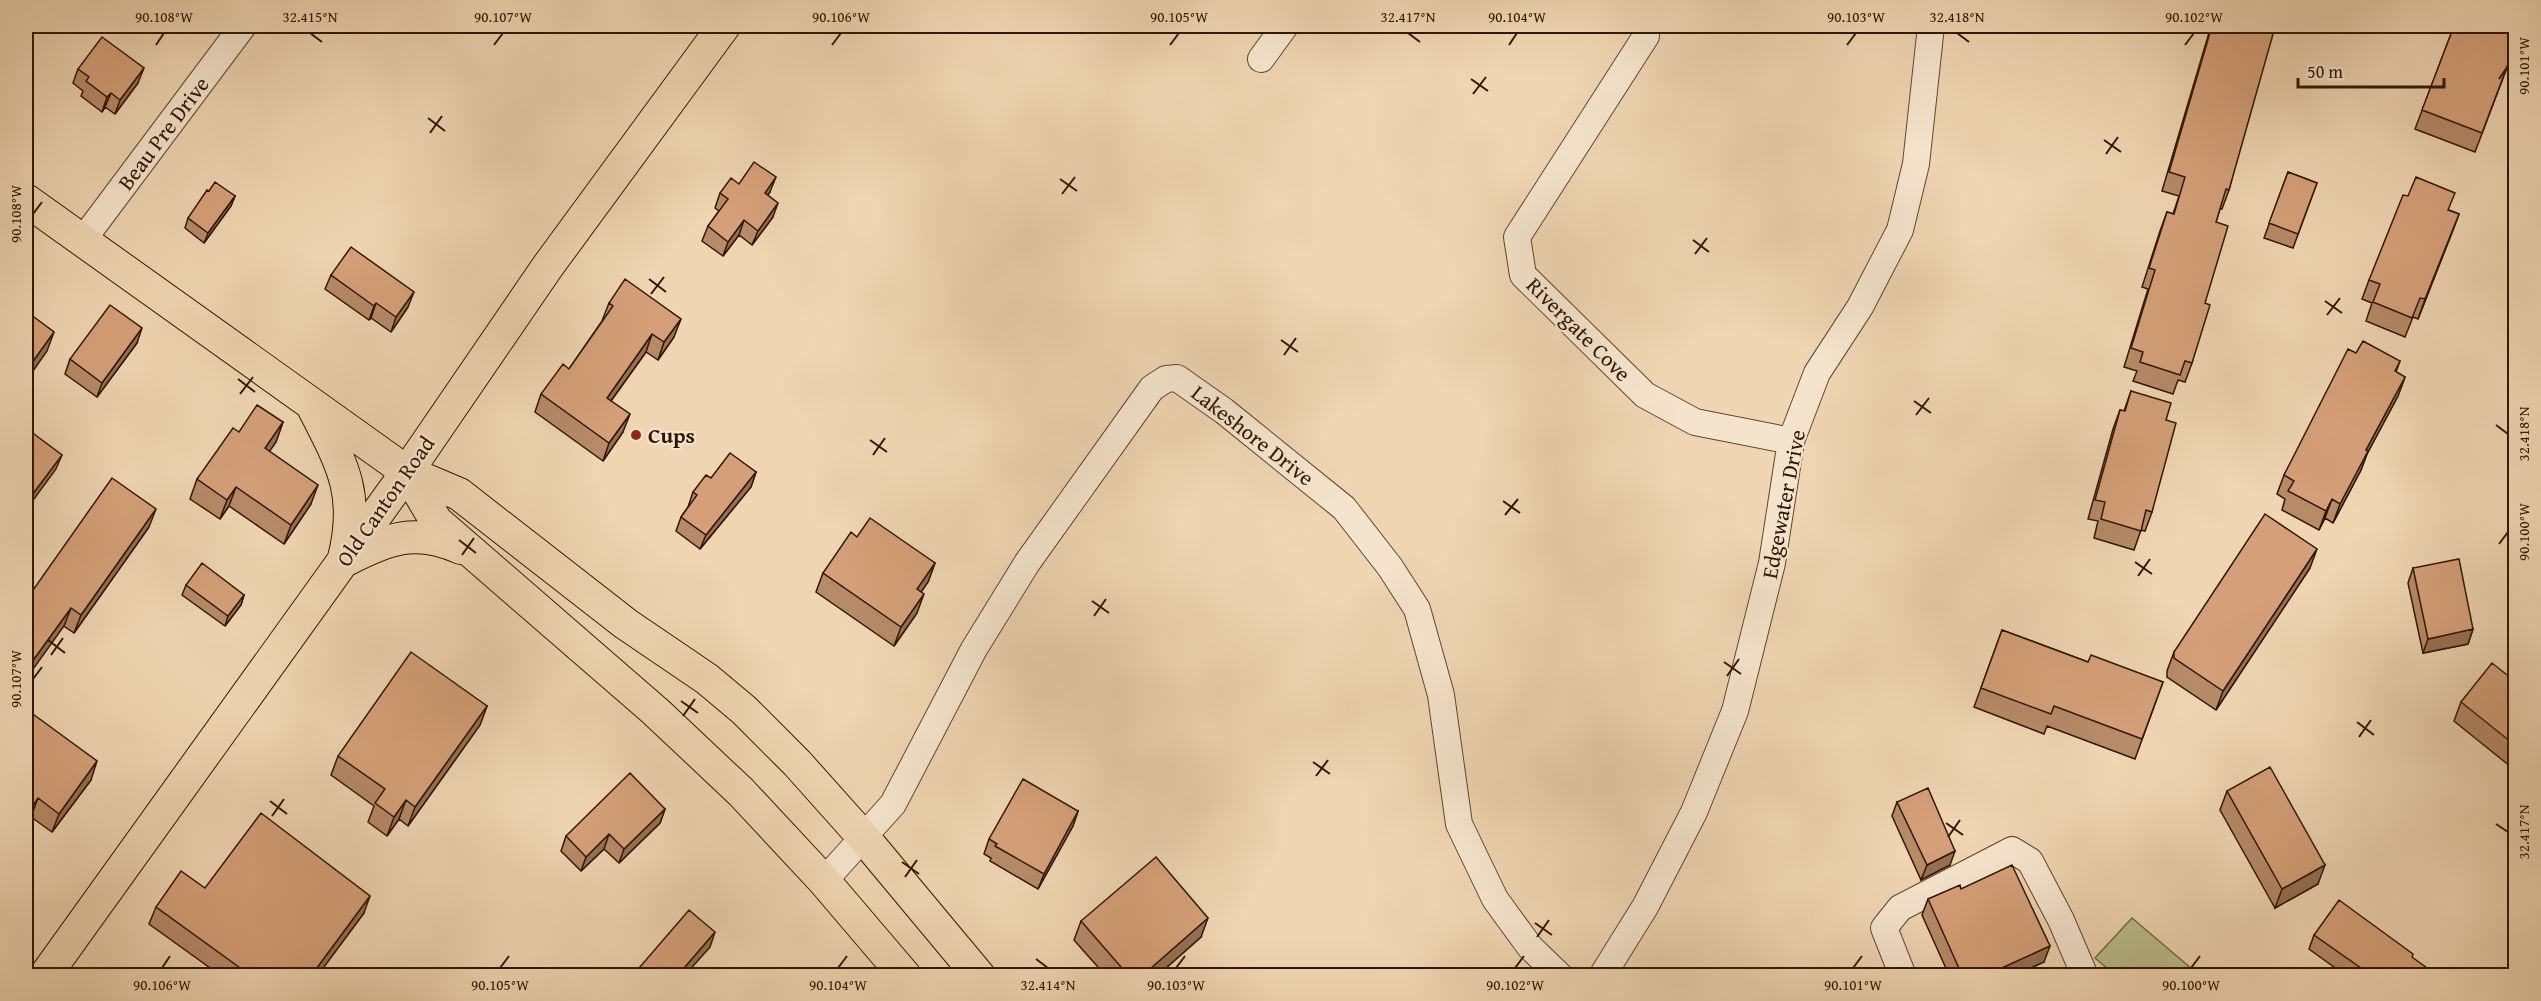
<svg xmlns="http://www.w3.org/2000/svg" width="2541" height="1001" viewBox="0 0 2541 1001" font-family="'Gentium Book Plus',serif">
	<rect width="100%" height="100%" fill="#efd5b2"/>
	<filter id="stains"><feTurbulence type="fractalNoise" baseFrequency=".00333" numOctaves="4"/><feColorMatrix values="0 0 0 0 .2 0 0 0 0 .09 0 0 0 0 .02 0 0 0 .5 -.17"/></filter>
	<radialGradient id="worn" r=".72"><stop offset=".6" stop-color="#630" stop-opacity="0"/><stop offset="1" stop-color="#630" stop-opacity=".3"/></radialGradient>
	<!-- green -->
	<path fill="#babd8b" stroke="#766a47" stroke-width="1.5" d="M2132,918L2199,975H2115L2095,958Z"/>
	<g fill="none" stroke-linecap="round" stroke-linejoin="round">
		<defs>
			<path id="minor" d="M1646,36L1517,237L1523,275L1645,395L1695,422L1791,441
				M1261,59L1285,26
				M82,241L243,26
				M824,881L893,804L974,649L1027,563L1152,388L1166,379L1177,378L1224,411L1344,508L1390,567L1417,609L1441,695L1459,824L1495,899L1530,947L1560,976
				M1602,976L1645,907L1694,812L1735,711L1772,563L1791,441L1817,373L1860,307L1900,230L1916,164L1931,26
				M1903,976L1884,928L1900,908L2012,850L2030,861L2061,920L2085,976"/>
			<path id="major" d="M26,200L407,472L459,494L626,624L707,679L744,710L797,763L864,838L979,976
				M314,409C342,464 360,494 344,558
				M407,472L436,521L655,711L741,792L824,881L905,976
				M346,560C389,538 415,528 461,548
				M45,976L407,472L548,266L724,26"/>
		</defs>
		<!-- minor casing -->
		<use href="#minor" stroke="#60462f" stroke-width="28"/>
		<!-- major casing -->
		<use href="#major" stroke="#311603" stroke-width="34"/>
		<!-- minor -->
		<use href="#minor" stroke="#f5e4cd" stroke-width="26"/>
		<!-- major -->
		<use href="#major" stroke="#efd5b2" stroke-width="32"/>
	</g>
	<!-- wall -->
	<path fill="#b78a68" stroke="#311603" stroke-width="1.5" d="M2211,26H2269L2229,190L2222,209H2220L2216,222L2205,303L2192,363L2185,382L2178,380L2173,394L2133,381L2137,371L2124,367L2148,289L2142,287L2160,231L2167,212L2173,214L2179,196L2162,191Z
		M2454,26L2516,44L2475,152L2415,129Z
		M78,69L138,83L115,114L105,107L102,112L81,96L83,91L73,83Z
		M2288,172L2317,183L2293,248L2264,238Z
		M739,184L770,192L768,195L773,217L752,245L739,235L723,256L702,241L708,226L719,211L715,208L720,193Z
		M235,196L231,206L204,243L185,228L188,218Z
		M2449,210L2459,214L2418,319L2413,317L2405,337L2366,321L2372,303L2362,299L2369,280Z
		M331,275L408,307L391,332L371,318L369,320L325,289Z
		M609,303L674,337L658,360L646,352L611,401L623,432L603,461L535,412L541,394L569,369L602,321Z
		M137,343L97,397L65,374L70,359Z
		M2356,353L2400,361L2396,372L2405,377L2398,396L2367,454L2361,470L2333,523L2325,518L2319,530L2282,510L2285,499L2277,494L2284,475Z
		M2131,391L2166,420L2152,512L2145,531L2141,530L2134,550L2094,538L2098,521L2088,519L2113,429L2120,410L2124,411Z
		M283,422L276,442L269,451L311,504L284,544L229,506L220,519L190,499L197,479L239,432Z
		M756,472L751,487L700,549L676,531L681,517L688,507L693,492L711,478Z
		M149,527L74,633L26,600Z
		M857,537L935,563L928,582L921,592L917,613L894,646L816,592L823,573Z
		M2310,568L2216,710L2167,677V671L2174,652Z
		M2413,568L2473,629L2468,644L2423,653L2408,583Z
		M186,585L244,595L241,605L225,626L182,595Z
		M2002,630L2088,662L2163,682L2135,759L2047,726L2044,734L1974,707Z
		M2516,682V771L2454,721L2461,702Z
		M487,706L480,725L408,826L399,819L387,836L368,822L374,806L331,775L338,756Z
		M26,709L91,780L52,832L31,817L26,825Z
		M2227,791L2318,884L2275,908L2220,810Z
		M1897,802L1950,865L1921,880L1892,816Z
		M665,809L660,823L619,863L604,849L581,871L561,851L566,836Z
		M1078,811L1073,826L1038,889L990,861L991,858L984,854L989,839Z
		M205,888L364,913L320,972L325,975H220L149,924L156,907Z
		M1961,889L2044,962L2015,975H1949L1922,915L1928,899Z
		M1081,921L1201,937L1158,975H1105L1074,940Z
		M2314,935L2431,971L2430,975H2345L2309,949Z"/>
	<!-- shaded-wall -->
	<path fill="#957055" stroke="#311603" stroke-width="1.5" d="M144,68L138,83L115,114L120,100Z
		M111,93L105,107L102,112L107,97Z
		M776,177L770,192L759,207L765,193Z
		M235,196L231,206L204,243L208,233Z
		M778,203L773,217L752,245L758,231Z
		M2459,214L2452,233L2418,319L2425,299Z
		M744,220L739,235L723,256L728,242Z
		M414,292L408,307L391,332L396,317Z
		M376,303L371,318L369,320L374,306Z
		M681,319L674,337L658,360L664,342Z
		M142,328L137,343L97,397L102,383Z
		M54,332L47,351L26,381V371Z
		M652,334L646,352L600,416L607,398Z
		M2405,377L2398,396L2367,454L2361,470L2333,523L2340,504L2366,450Z
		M630,414L623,432L603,461L609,443Z
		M283,422L276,442L258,468L265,448Z
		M62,455L56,469L26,510V503Z
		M756,472L751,487L700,549L706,535Z
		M318,485L311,504L284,544L291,525Z
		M236,487L229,506L220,519L227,500Z
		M2332,499L2325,518L2319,530L2326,511Z
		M156,509L149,527L74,633L81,615Z
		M2317,549L2310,568L2216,710L2223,691Z
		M935,563L928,582L910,608L917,589Z
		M924,594L917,613L894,646L901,627Z
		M244,595L241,605L225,626L228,616Z
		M71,608L64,626L26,679V670Z
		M2473,629L2468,644L2423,653L2428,639Z
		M487,706L480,725L408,826L415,807Z
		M97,761L91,780L52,832L59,814Z
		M38,798L31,817L26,825V816Z
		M406,800L399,819L387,836L394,817Z
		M665,809L660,823L619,863L624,849Z
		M1078,811L1073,826L1038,889L1044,874Z
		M609,834L604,849L581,871L586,857Z
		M1955,851L1950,865L1921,880L1927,865Z
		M2325,865L2318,884L2275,908L2282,889Z
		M370,896L364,913L318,975L316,969Z
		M1208,918L1201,937L1158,975H1143Z
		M715,932L710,947L685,975H678Z
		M2050,946L2044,962L2015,975H1995L1997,970Z"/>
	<!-- building -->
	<path fill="#d5a079" stroke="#311603" stroke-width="1.5" d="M2212,26H2269L2275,27L2229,190L2226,189L2216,222L2228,226L2205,303L2210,305L2192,363L2185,361L2180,375L2140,362L2143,352L2131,348L2155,270L2149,268L2167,212L2174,214L2185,177L2169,172Z
		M2454,26H2516V43L2482,133L2422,110Z
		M102,37L144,68L120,100L111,93L107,97L86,81L89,77L78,69Z
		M754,162L776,177L765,193L778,203L758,231L744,220L728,242L708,226L728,199L720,193L731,178L739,184Z
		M2288,172L2317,183L2298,234L2269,223Z
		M2416,177L2455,193L2448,210L2459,214L2425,299L2420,298L2412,318L2373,302L2380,284L2369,280L2403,195L2408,196Z
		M215,182L235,196L208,233L188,218L207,190L209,191Z
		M351,247L414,292L396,317L376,303L374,306L331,275Z
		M625,279L681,319L664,342L652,334L607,398L630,414L609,443L541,394L563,364L569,369L613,306L609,303Z
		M110,305L142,328L102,383L70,359Z
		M26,311L54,332L26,371Z
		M2363,341L2400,361L2395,371L2405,377L2366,450L2368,451L2340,504L2332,499L2326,511L2288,491L2294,481L2284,475L2348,349L2356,353Z
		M2131,391L2171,403L2166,420L2176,423L2152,512L2146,510L2141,531L2101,519L2105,502L2095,500L2120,410L2125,411Z
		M257,405L283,422L265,448L318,485L291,525L236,487L227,500L197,479L233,428L239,432Z
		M26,428L62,455L26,503Z
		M730,453L756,472L706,535L681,517L697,495L693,492L706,475L711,478Z
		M112,478L156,509L81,615L71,608L26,670V600Z
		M2265,514L2317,549L2223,691L2174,658V652Z
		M870,518L935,563L917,589L924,594L901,627L823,573L851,532L857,537Z
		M2459,559L2473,629L2428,639L2413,568Z
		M202,563L244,595L228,616L186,585Z
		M2002,630L2088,662L2091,655L2163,682L2142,739L2054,706L2051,714L1981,688Z
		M411,652L487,706L415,807L406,800L394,817L375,803L385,789L338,756Z
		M2492,663L2516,682V746L2461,702Z
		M26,709L97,761L59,814L38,798L26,816Z
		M2270,767L2325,865L2282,889L2227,791Z
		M630,773L665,809L624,849L609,834L586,857L566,836Z
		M1023,779L1078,811L1044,874L995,846L997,844L989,839Z
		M1928,788L1955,851L1927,865L1897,802Z
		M261,813L370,896L316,969L325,975H250L156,907L181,871L205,888Z
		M1156,857L1208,918L1143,975H1128L1081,921Z
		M2012,865L2050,946L1997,970L2000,975H1962L1928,899L1960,885L1961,889Z
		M2339,900L2413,954L2412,957L2431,971L2428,975H2371L2314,935Z
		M689,910L715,932L678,975H633Z
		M1875,972L1877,975H1868Z"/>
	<!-- ticks -->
	<path fill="none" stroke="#311603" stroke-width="2" d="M310,33L322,42M1408,33L1420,42M1957,33L1969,42M156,45L164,33M494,45L503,33M832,45L841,33M1170,45L1179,33M1509,45L1517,33M1847,45L1856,33M2185,45L2194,33M1471,79L1488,91M2499,79L2508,66M1473,94L1486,77M428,118L445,131M430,133L442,116M2104,140L2121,152M2106,154L2118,137M1060,179L1077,191M1062,194L1075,177M33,214L42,202M1693,240L1709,252M1695,254L1707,238M649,279L666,292M651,294L664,277M2325,301L2342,313M2327,315L2340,298M1281,340L1298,352M1284,355L1296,338M238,379L255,392M240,394L253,377M1914,401L1931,413M1916,415L1929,398M2496,425L2508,434M870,440L887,452M873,455L885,438M1503,501L1520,513M1505,515L1518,499M459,540L476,553M2499,544L2508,532M462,555L474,538M2135,562L2152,574M2138,576L2150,559M1092,601L1109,613M1094,616L1106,599M48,640L65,653M51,655L63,638M1724,662L1741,674M1727,676L1739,659M33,679L42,667M681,701L698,713M683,716L695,699M2357,722L2374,735M2359,737L2371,720M1313,762L1330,774M1316,776L1328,760M270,801L287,814M272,816L284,799M1946,823L1963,835M2496,824L2508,832M1948,837L1960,820M902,862L919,874M905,877L917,860M1535,923L1552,935M1537,937L1549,920M1036,959L1048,968M162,968L170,956M500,968L509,956M838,968L847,956M1176,968L1185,956M1515,968L1524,956M1853,968L1862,956M2191,968L2200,956"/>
	<!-- markers -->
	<circle fill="#8f2418" stroke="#f5e4cd" stroke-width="2" cx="636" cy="435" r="6"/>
	<g text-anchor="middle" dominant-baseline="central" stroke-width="4.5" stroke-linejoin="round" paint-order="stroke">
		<!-- street labels -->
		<g font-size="22" fill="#311603" stroke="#f5e4cd">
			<text transform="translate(163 133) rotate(-53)">Beau Pre Drive</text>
			<text transform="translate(1579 329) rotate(45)">Rivergate Cove</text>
			<text transform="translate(1253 435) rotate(38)">Lakeshore Drive</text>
			<text transform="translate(385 501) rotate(-55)">Old Canton Road</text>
			<text transform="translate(1783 504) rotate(-79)">Edgewater Drive</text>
		</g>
		<!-- poi labels -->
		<g font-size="22" font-weight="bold" fill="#311603" stroke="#f5e4cd" text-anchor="start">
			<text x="648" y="435">Cups</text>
		</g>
	</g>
	<!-- margin -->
	<rect width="2541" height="1001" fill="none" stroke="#efd5b2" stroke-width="66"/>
	<!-- scale -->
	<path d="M2298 78v9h146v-9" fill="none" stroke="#311603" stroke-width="3"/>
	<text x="2307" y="78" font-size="18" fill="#311603" stroke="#f5e4cd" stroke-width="4.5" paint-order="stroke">50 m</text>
	<rect x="33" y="33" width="2475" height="935" fill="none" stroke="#311603" stroke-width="2"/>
	<g font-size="15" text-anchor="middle" fill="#311603">
		<text x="164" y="22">90.108°W</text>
		<text x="310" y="22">32.415°N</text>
		<text x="503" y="22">90.107°W</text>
		<text x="841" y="22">90.106°W</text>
		<text x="1179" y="22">90.105°W</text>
		<text x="1408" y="22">32.417°N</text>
		<text x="1517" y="22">90.104°W</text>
		<text x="1856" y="22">90.103°W</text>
		<text x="1957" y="22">32.418°N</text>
		<text x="2194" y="22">90.102°W</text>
		<text transform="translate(2524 66) rotate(-90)" y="5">90.101°W</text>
		<text transform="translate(16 214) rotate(-90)" y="5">90.108°W</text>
		<text transform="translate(2524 434) rotate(-90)" y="5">32.418°N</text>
		<text transform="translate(2524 532) rotate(-90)" y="5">90.100°W</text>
		<text transform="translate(16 679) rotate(-90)" y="5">90.107°W</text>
		<text transform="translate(2524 832) rotate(-90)" y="5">32.417°N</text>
		<text x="162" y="990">90.106°W</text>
		<text x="500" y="990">90.105°W</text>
		<text x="838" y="990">90.104°W</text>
		<text x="1048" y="990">32.414°N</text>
		<text x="1176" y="990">90.103°W</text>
		<text x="1515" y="990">90.102°W</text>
		<text x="1853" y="990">90.101°W</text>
		<text x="2191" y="990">90.100°W</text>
	</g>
	<rect width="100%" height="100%" filter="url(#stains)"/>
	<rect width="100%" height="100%" fill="url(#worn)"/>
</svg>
